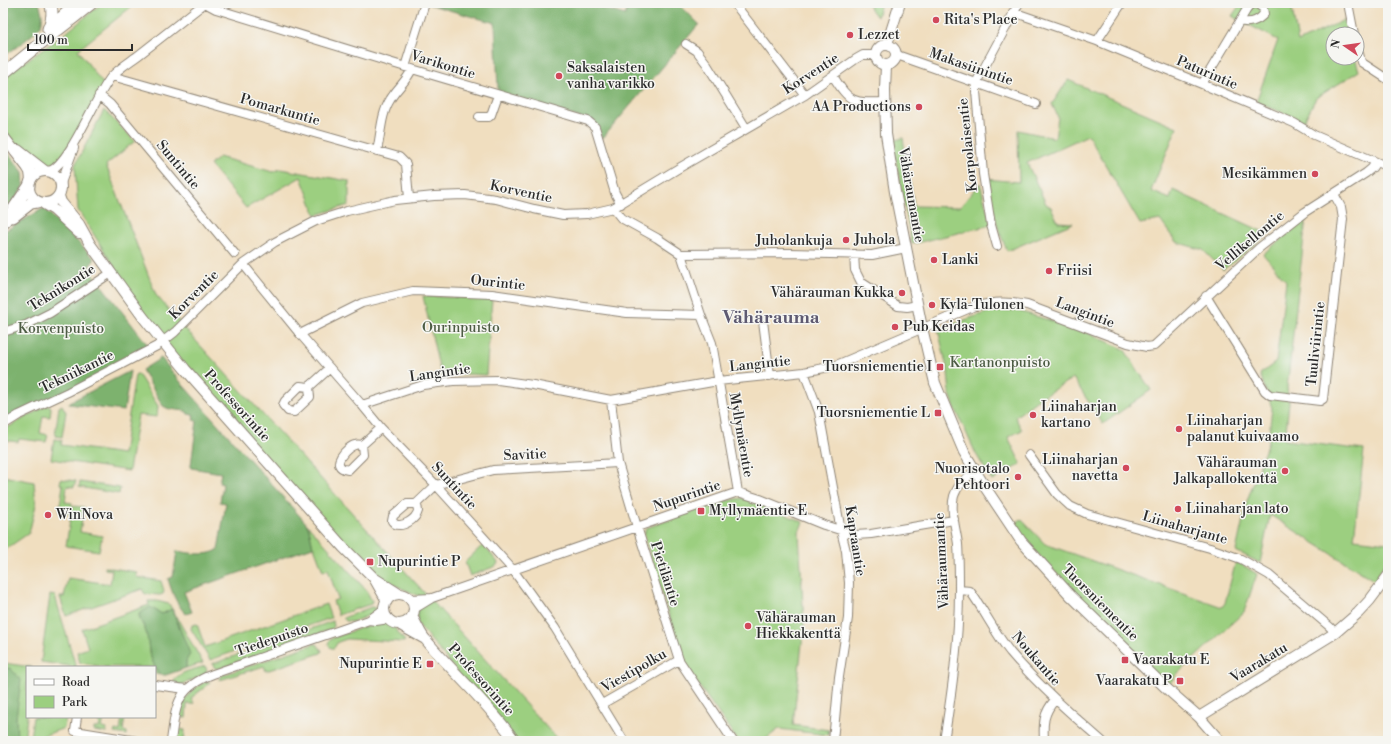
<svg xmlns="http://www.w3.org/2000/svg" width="1391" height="744" viewBox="0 0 1391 744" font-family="'Libre Bodoni',serif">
	<rect width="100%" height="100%" fill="#f6f6f2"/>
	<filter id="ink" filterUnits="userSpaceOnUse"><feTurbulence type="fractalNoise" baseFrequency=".025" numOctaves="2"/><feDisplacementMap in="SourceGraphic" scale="8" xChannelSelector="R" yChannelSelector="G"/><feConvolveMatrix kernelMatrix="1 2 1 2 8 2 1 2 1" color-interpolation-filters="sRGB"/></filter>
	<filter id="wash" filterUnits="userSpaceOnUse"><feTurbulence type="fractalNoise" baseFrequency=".012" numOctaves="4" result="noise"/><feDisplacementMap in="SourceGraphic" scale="16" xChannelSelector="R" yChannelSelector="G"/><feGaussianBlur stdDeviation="0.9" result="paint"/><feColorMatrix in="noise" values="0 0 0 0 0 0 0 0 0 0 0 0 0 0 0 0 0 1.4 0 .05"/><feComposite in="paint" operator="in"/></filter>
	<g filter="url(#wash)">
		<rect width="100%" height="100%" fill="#f0debf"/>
		<!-- green -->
		<path fill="#9ccf80" stroke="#647d56" d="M102,3H136L78,50L100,80L106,86L60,164L45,171L3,136V77L66,33Z
			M866,3H881L877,17Z
			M1241,3H1291L1298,42L1344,20L1348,34H1333V58H1355L1359,71L1316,98L1304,121L1256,102L1278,40L1232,16Z
			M1068,80L1177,127L1151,191L1170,199L1173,190L1268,234L1223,270L1203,250L1176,242L1160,220L1140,224L1088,135L1027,163L1046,204L1051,207L1058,222L1073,223L1007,251L998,228L986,179L1019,182L1018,130L1055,138L1058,117L1052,104Z
			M104,110L135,141L106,165L156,295L188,332L559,741H513L417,623L419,596L370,574L163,342L78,210L75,165Z
			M903,138L914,206L960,207L980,183L991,225L912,244L892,141Z
			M219,157L273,172L280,169L349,181V205L316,215L301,177L246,208L210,165Z
			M1306,219L1287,388L1289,402L1285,440L1364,450L1354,539L1388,543V556L1375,581L1270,515L1260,563L1236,551L1247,501L1268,442L1272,408L1260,374L1276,362L1286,281L1263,254Z
			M423,296L492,299L486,375L464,374L441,376Z
			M1015,310L1079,329L1124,349L1151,390L1103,424L1073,378L1040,398L1015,417L1022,430L1008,437L1021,464L992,481L976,454L955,408L950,394L948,372L938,329L988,312Z
			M136,374H138L158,406L157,417L138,415L129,471L51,459L54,439L62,440L61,445L123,454L135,375Z
			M62,405L66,412L62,437L55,436L59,407Z
			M46,406H50L51,408L50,417L43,416L40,433L48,435L46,442L19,439L18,442L3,440V430Z
			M3,476L34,482L36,505L29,533L3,551Z
			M61,479L76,481L74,487L67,486L65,502L72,503V506L84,507L80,532L102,536L99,551L66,546L71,514L59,512L63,485L60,484Z
			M80,482L120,488L119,494L79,487Z
			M742,498L751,500L803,522L799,532L804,625L793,725L829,730L828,735L779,729L763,741H738L697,683L682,657L644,535L646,528L724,501Z
			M1021,519L1045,544L1222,607L1225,603L1236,561L1257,574L1244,612L1177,674L1166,688L1012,527Z
			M306,523L366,590L372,601L371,604L338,615L333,601L338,599L328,569L323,571L314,547H313L309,529Z
			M483,545L496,560L498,563L496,566L470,576L465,562Z
			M105,567L137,572L136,577L161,581L164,591L163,594L160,595L145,594L142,589L66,616L60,597H64L68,578L110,584L112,570L105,569Z
			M50,595L55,596L76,667L41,662Z
			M148,601H157L169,604L172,609L203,663L186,668V661L189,653L172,609L162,614L157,611L139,614L140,620L145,629L148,637L149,653L160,675L155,674V667H106L80,663L77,652L88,648L82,629L149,605Z
			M326,604L331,618L210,660L191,629L192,625L197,624L205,647Z
			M371,607L376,608L378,610L375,613L352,622L346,621L343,618Z
			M384,620L389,621L405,641L403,642L347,639L338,642L334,648H331L328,645L329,641L333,638Z
			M333,621L334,626L332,629L218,669L215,668L212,664Z
			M314,644H317L322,651L321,653L266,671L264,666L220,680V676Z
			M3,663L32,667H27V717L24,741L16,740V718L10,668L3,669Z
			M205,666L207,670L205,674L181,685L173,684C176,671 194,670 205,666Z
			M207,681L210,682L209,684L191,698L194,703L193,704H187L186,718L180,717L179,715C183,699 192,688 207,681Z
			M33,717H66L64,728L32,740L30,738Z
			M101,717H104L102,728L107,729L106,733L94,731V728H99Z
			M122,717H125L123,731L127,732V735L114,733L115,730L120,731Z
			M178,729L185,730L184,741H174L176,730Z"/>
		<!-- forest -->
		<path fill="#7db26e" stroke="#546e4c" d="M3,3H39C41,10 44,17 41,25C38,32 15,48 7,54L3,52Z
			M424,3H585L625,15L630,3H678L699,24L602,139L594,122L497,93L498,89L495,23Z
			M3,146L23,172L24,186L12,203L3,213Z
			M44,208L95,259L88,268L151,349L3,425V232Z
			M161,358L183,385L306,523L309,529L313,547L184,592L192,612L186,614C176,604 172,592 168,579L173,577L177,551C191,553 205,557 218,550L226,503L220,502L223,484L219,483L221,473L191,468V465L197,421L193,420L194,415L188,414L186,411L169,409L163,406L142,370Z
			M130,371L124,411L69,404L70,402Z
			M150,607L162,614L172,609L190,654L186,661V668L166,675H160C156,669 152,662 150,654C148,647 148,639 146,632C144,625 140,621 139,614Z
			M10,668L21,680L16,718L17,741H3V669Z"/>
	</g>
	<g filter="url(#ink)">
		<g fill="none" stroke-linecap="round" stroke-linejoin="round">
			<defs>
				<path id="minor" d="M205,3L216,9L412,69L588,121L595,127L615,193L621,204
					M734,3L805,95
					M1348,3L1354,34
					M1013,12L1097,41L1202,84L1294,123L1314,135L1388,167
					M1097,41L1122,3
					M686,44L697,51L706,63L746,128
					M1357,45L1361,62L1387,79L1388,78
					M897,55L1036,104
					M405,67L425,3
					M112,76L399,157L406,164L409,198
					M833,76C850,103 853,103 885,102
					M1202,84L1250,4H1257L1263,8L1264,14C1258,21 1249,24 1240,21
					M99,95L110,104L235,254
					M479,117H489L491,115L498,95
					M377,151C381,134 381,114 390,100C396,89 407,81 412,69
					M50,171C71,161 94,99 111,77C119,68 131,61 140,54C162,37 183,20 205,3
					M61,183L74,148
					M613,208L621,218L657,238L681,254L701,315L712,343L738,492
					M997,246L991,225L983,174L976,91V83L1019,3
					M681,254L789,253L872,255L906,248
					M854,254L855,270L861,282L898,306L907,307L918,305
					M243,264L300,334L362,405L381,428L436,485L513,570L555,628L624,741
					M1206,296L1265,391L1270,395L1320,401L1323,399L1343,219L1341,207L1334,194
					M763,321L770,376
					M3,332L26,325L50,313L111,273
					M300,334L362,303L413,291L492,294L627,313L701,315
					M804,372L819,412L841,531L846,551L849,583L848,618L839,677L833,741
					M309,387L310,397L294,412L288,411L283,405L285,401L300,386L309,387L330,368
					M611,400L618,463L637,527L679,660L733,741
					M362,405L423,385L453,381L498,380L533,385L611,400L718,381L804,372L834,366L975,306C995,302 1006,301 1027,305L1128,343L1147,347L1154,346L1259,248L1305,212L1366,173L1372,168L1376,162
					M3,425L19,415L68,392L157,346L175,332L243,264L275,242L316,221L347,211L395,200L434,196L465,195L496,199L534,209L563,215L587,214L613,208L679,168L805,95L856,59L863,55H876
					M362,445L363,455L348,470C327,467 348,446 355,445C358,444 360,445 362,445L381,428
					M1029,455L1057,494L1070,506L1087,514L1210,548L1241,559L1269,575L1330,627L1335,633
					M416,504C417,506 418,509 418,511C416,519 403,528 395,524L392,521L393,516L407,504H416L436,485L493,470L618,463
					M959,590L970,591C984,610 995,633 1010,652C1038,685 1070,713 1102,741
					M410,599L432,598
					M414,609L432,598L738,492L760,499L824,525L856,535L871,534L948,521L954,519
					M369,620L376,621L389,619
					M155,685L186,689
					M602,704L679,660
					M77,717L75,731L137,741
					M171,741C176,705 176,688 213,674L369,620L384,609
					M944,741C952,691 959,641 959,590C959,575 959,559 958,544C956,529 950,510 954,496C958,484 966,478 976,471
					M1044,741C1043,724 1043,713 1055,700"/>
				<path id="major" d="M887,44L900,3
					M876 55a10 10 0 1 1 20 0a10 10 0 1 1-20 0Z
					M886,65L885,90L886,134L895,192L922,328L935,383L964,452L985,487L1021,541L1071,596L1166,688L1199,717L1220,741
					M3,136L27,167L30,172L31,180
					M18,150L45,171
					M29 187a16 16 0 1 1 32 0a16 16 0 1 1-32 0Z
					M59,196L61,202L79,224L90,244L143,317L185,369L343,547L374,578L399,594
					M44,204L54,210L79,233
					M374,578L387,601
					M384 609a15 15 0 1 1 30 0a15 15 0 1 1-30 0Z
					M412,617C417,624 420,634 426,640C455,675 489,704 515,741
					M399,624L409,630L425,639
					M1199,717L1335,633L1358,613L1370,600L1388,576"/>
				<path id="highway" d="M50,28L77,3
					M48,29C52,20 54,12 50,3
					M3,74C32,49 63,27 92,3
					M13,217L31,203L37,202
					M5,221L29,186"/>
			</defs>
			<!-- minor casing -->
			<use href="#minor" stroke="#8e8475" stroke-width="10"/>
			<!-- major casing -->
			<use href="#major" stroke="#8e8475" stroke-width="12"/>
			<!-- highway casing -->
			<use href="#highway" stroke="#8e8475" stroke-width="13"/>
			<!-- minor -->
			<use href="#minor" stroke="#fff" stroke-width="8"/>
			<!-- major -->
			<use href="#major" stroke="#fff" stroke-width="10"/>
			<!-- highway -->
			<use href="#highway" stroke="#fff" stroke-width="11"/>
		</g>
	</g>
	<!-- markers -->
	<g fill="#d1495b" stroke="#f6f6f2" stroke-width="1.5">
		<circle cx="936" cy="20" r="4"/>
		<circle cx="850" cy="35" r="4"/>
		<circle cx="559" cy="76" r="4"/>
		<circle cx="919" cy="107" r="4"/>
		<circle cx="1315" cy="174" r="4"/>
		<circle cx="846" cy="240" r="4"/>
		<circle cx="934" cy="260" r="4"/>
		<circle cx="1049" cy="271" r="4"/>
		<circle cx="902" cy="293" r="4"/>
		<circle cx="932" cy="305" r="4"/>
		<circle cx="895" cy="327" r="4"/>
		<rect x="936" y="363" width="8" height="8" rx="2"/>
		<rect x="934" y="409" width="8" height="8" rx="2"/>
		<circle cx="1033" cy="415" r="4"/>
		<circle cx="1179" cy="429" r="4"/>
		<circle cx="1126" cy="468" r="4"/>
		<circle cx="1285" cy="471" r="4"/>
		<circle cx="1018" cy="477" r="4"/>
		<circle cx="1178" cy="509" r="4"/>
		<rect x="697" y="507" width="8" height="8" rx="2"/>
		<circle cx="48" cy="515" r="4"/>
		<rect x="366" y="558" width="8" height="8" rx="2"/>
		<circle cx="748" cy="626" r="4"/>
		<rect x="1121" y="656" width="8" height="8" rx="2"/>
		<rect x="426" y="660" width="8" height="8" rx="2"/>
		<rect x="1176" y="677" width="8" height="8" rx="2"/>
	</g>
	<g text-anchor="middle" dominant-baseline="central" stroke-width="3" stroke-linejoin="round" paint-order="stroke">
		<!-- poi labels -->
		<g font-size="14" fill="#2b2b2b" stroke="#f6f6f2" text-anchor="start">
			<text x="944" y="20">Rita's Place</text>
			<text x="858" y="35">Lezzet</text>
			<text x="567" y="68">Saksalaisten<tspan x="567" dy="16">vanha varikko</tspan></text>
			<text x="911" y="107" text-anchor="end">AA Productions</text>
			<text x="1307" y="174" text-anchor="end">Mesikämmen</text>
			<text x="854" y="240">Juhola</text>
			<text x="942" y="260">Lanki</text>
			<text x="1057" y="271">Friisi</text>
			<text x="894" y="293" text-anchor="end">Vähärauman Kukka</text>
			<text x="940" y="305">Kylä-Tulonen</text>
			<text x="903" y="327">Pub Keidas</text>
			<text x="932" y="367" text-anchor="end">Tuorsniementie I</text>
			<text x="1041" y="407">Liinaharjan<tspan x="1041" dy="16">kartano</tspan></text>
			<text x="930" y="413" text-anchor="end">Tuorsniementie L</text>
			<text x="1187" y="421">Liinaharjan<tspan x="1187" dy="16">palanut kuivaamo</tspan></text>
			<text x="1118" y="460" text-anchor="end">Liinaharjan<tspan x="1118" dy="16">navetta</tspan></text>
			<text x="1277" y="463" text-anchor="end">Vähärauman<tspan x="1277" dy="16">Jalkapallokenttä</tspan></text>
			<text x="1010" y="469" text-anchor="end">Nuorisotalo<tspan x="1010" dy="16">Pehtoori</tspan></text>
			<text x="1186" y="509">Liinaharjan lato</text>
			<text x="709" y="511">Myllymäentie E</text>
			<text x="56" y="515">WinNova</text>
			<text x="378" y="562">Nupurintie P</text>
			<text x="756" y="618">Vähärauman<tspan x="756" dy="16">Hiekkakenttä</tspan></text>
			<text x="1133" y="660">Vaarakatu E</text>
			<text x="422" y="664" text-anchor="end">Nupurintie E</text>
			<text x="1172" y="681" text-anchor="end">Vaarakatu P</text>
		</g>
		<!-- street labels -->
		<g font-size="14" fill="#2b2b2b" stroke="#f6f6f2">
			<text transform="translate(443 65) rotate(17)">Varikontie</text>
			<text transform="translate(971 67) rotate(19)">Makasiinintie</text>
			<text transform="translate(1207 73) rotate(23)">Paturintie</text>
			<text transform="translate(811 74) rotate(-33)">Korventie</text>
			<text transform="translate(280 110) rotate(16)">Pomarkuntie</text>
			<text transform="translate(968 145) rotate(-96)">Korpolaisentie</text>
			<text transform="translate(178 165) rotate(50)">Suntintie</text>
			<text transform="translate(521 192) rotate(12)">Korventie</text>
			<text transform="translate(911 195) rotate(80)">Vähäraumantie</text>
			<text x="794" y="241">Juholankuja</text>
			<text transform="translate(1250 241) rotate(-40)">Vellikellontie</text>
			<text transform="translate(498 283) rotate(6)">Ourintie</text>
			<text transform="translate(62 288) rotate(-32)">Teknikontie</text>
			<text transform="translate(194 295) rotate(-45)">Korventie</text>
			<text transform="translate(1085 313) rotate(21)">Langintie</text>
			<text transform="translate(1316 344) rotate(-84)">Tuuliviirintie</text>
			<text transform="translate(760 364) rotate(-6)">Langintie</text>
			<text transform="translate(77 372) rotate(-26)">Tekniikantie</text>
			<text transform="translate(440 373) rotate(-8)">Langintie</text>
			<text transform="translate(237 406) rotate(48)">Professorintie</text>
			<text transform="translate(741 435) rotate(80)">Myllymäentie</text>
			<text transform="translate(525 455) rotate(-3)">Savitie</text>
			<text transform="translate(454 486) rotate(47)">Suntintie</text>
			<text transform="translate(687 496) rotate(-19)">Nupurintie</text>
			<text transform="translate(1185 528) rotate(16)">Liinaharjante</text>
			<text transform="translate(855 541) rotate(81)">Kapraantie</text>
			<text transform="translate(942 561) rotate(-93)">Vähäraumantie</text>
			<text transform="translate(665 574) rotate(72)">Pietiläntie</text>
			<text transform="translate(1100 603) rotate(45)">Tuorsniementie</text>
			<text transform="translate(272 640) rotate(-19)">Tiedepuisto</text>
			<text transform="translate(1036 659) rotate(49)">Noukantie</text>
			<text transform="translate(1259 663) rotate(-31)">Vaarakatu</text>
			<text transform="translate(634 671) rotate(-30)">Viestipolku</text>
			<text transform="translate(481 680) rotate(48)">Professorintie</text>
		</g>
		<!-- park labels -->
		<g font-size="14" fill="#4d5c44" stroke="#f6f6f2">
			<text x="461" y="328">Ourinpuisto</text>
			<text x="61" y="329">Korvenpuisto</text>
			<text x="1000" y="363">Kartanonpuisto</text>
		</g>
		<!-- district labels -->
		<g font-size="18" font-weight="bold" fill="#5e5a71" stroke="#f6f6f2">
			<text x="771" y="317">Vähärauma</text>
		</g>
	</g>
	<!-- margin -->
	<rect width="1391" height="744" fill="none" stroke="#f6f6f2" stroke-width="16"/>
	<!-- legend -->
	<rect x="26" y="666" width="130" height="52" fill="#f6f6f2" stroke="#a5a5a2"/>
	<rect x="34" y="679" width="20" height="6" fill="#ffffff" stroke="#a5a5a2"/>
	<text x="62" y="686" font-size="12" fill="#2b2b2b">Road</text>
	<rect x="34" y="696" width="20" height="12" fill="#9ccf80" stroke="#a5a5a2"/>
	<text x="62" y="706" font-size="12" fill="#2b2b2b">Park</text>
	<!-- north arrow -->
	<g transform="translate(1345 46) rotate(283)"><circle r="19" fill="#f6f6f2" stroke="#a5a5a2"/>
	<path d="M0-3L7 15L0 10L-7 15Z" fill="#d1495b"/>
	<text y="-6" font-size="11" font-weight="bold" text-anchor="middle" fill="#2b2b2b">N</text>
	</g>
	<!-- scale -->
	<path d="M28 44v6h104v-6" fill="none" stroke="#2b2b2b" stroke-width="2"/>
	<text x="34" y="44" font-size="12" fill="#2b2b2b" stroke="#f6f6f2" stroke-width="3" paint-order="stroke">100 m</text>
</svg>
